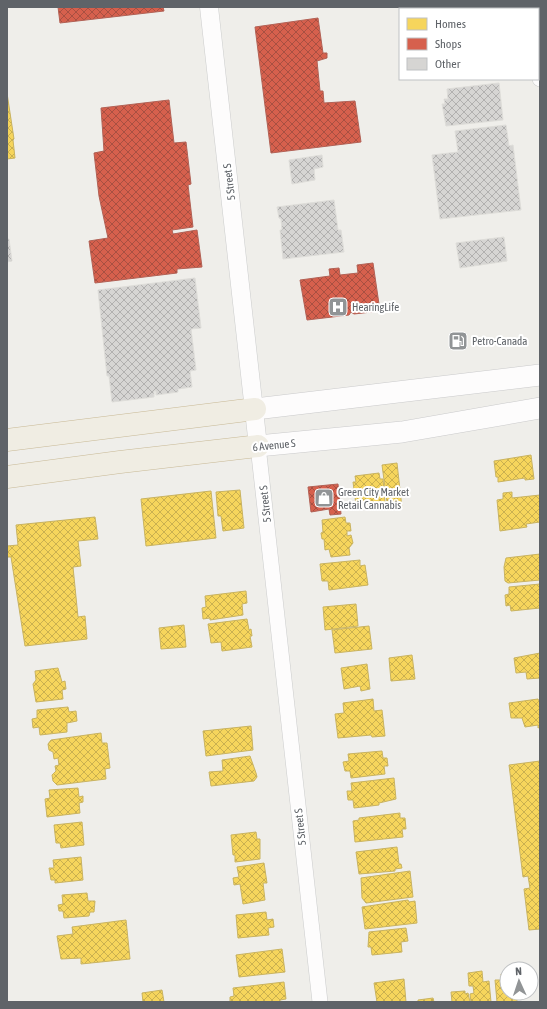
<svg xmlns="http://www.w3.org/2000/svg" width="547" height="1009" viewBox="0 0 547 1009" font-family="'Asap Condensed',sans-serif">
	<defs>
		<pattern id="homes-cross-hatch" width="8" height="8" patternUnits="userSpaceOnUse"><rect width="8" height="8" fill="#f6d55c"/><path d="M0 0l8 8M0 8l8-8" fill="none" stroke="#cab050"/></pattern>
		<pattern id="shops-cross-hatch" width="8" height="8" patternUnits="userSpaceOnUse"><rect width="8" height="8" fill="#d6604d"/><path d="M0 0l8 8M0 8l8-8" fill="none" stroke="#a85042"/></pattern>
		<pattern id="building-cross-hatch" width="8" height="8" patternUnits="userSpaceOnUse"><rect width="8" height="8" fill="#d6d5d3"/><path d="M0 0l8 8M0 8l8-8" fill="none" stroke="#b1b0af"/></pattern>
	</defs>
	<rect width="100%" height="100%" fill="#efeeea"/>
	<!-- homes -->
	<path fill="url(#homes-cross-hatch)" stroke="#c9b360" d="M7,93L14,139L13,140L15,158L7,159Z
		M531,455L534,479L525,480V478L498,482V477H496L494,461Z
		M397,463L402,508L388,510L382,465Z
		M379,473L380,479H383L385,502L356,505L353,482H356L355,476Z
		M240,490L244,528L223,531L221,516H218L216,492Z
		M211,491L216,538L146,546L141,499Z
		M512,492V498L540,495V522L526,524L527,527L500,531L497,500L503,499V493Z
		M95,517L98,539L78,541L81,566L73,567L78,617L85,616L87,639L25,646L11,557H7V546L18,545L16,525Z
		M345,517L346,523H350L351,531H347V536L351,535L353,543L349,548L350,555L331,557L329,549L325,550L324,539H322L321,533L323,532L322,520Z
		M540,554V580L508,583L505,581L504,567L506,558Z
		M360,560V566L365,565L368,585L329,590L328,581H322L320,564Z
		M540,584V608L511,611L510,605L506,606L505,595L509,594V587Z
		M246,591L247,603L242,604L243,615L210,620V618L203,619L202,608L206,607L205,596Z
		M356,604L358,626L325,630L323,607Z
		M247,619L249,630L251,629L252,636H250L252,647L222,651L221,642L211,643L208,624Z
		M184,625L186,647L161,649L159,628Z
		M369,626L372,649L335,653L332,630Z
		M540,653V678L527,679L526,672L516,673L514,658Z
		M412,655L415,679L391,681L389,658Z
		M367,664L370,689L361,691L360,686L344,689L341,668Z
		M58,668L62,682L65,681L66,689L62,690L63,699L36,702L33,684L36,680L35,671Z
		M373,699L374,711L382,710L385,736L372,737L371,735L338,738L335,714L344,713L343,703Z
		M538,699L540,703V727L538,728V725L525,727L522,718H511L509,703Z
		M68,707L69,712L76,711L77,721L67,723V732L40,735L39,727L33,728L32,719L37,718V710Z
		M251,726L253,750L206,756L203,731Z
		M101,733L102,743H107L110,768L105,769L106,779L57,785L53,781L52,775L56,771L55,766L59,765L58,758L54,759L53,752L49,750L48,744L51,740Z
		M382,751L383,758H387L388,766H384L385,774L351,778L350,771H345L343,762L349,761L348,754Z
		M250,756L256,773L257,777L254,781L211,786L209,772L223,771L222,760Z
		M540,761V929L529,930L524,889L530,888L528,876L523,877L509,765Z
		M394,778L396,799L379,803V805L354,808L353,800H348L347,791H352L351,783Z
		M78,788L79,797L83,796V802L79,803L80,813L47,817L45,799L50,798L49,790Z
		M400,813V818H405L406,829H402L403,837L355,842L353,821L359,820V818Z
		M82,822L84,845L61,848L60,843H56L54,825Z
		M256,832L257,839H260V859L235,862V855H233L231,835Z
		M397,847L399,864H401L402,868L395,869V871L359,874L356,852Z
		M81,857L83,880L55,883V880H51L49,868H54L53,860Z
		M264,863L267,883H263L265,900L243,904L240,884L234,885L233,878L239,877L237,867Z
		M410,871L413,897L366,903L362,898L361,878Z
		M87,893L88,901H95L94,912H90L89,916L64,918L63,911H59L58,905L63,904L62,895Z
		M408,900L409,902L415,901L417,923L365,929L362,907Z
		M266,912L267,920L273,919L274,927L268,928L269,935L238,938L236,915Z
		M126,920L130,959L81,964V958L61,959L57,936L73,934L72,927Z
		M406,928L408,941L401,942L402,952L372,955L371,947H368L369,932Z
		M282,949L285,972L239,977L236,955Z
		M482,971L483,982L489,981L491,1002H471L470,994L474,993L473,986H469L468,973Z
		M501,974H507V993H517V1002H497L495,980H502Z
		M404,979L406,1002H377L374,983Z
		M284,982L286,999L280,1000V1002H230V997L234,996L233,988Z
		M162,990L164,1002H143L142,993Z
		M465,991V994L468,993L470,1002H452L451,992Z
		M433,998L434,1002H418V1000Z"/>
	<!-- shops -->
	<path fill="url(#shops-cross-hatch)" stroke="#b26155" d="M58,7H163L164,11L60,23Z
		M318,18L323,53H327V58L317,61L320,91H323L324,103L355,101L361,142L271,153L255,27Z
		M169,100L174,143L186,142L191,184L188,185L193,227L172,230L173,234L197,230L202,267L177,269V273L95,283L89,241L108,238L99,196L94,153L104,151L101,108Z
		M373,263L380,311L354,314L351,312L349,315L307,320L300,280L330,276L329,269L339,268L340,275L358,273L357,265Z
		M338,484L341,514L330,515L329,509L311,512L308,487Z"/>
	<!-- building -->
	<path fill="url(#building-cross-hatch)" stroke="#deddd9" d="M499,83L503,120L446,126L442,104H445L444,99H448L447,89Z
		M506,125L509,146L513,145L521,210L440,219L432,155L458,152L455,131Z
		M322,155L323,167L314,169L315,180L292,184L289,160Z
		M334,200L338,230H341L344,252L283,259L280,230H282L281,219L279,218L277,207Z
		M504,237L507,261L460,268L456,243Z
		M7,239H9L12,261L7,262Z
		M195,278L201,328L191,329L196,370L190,371L192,387L178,389V392L156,395V391H154V397L112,402L109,376H107L98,290Z"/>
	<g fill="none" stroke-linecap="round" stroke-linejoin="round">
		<defs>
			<path id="minor" d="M532,7V9
				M538,61L540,79
				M258,446L320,1002"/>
			<path id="tertiary" d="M209,7L258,446"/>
			<path id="secondary" d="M255,409L540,375
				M258,446L402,432L540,408"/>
			<path id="motorway" d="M7,440L255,409
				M7,477L120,462L258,446"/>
		</defs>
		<!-- minor casing -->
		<use href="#minor" stroke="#cbcccc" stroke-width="16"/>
		<!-- tertiary casing -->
		<use href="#tertiary" stroke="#cbcccc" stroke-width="19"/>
		<!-- secondary casing -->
		<use href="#secondary" stroke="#cacacb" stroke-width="22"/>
		<!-- motorway casing -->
		<use href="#motorway" stroke="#c8b996" stroke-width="23"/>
		<!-- minor -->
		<use href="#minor" stroke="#fdfcfc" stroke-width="15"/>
		<!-- tertiary -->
		<use href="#tertiary" stroke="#fdfcfc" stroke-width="18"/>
		<!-- secondary -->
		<use href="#secondary" stroke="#fdfcfc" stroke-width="21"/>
		<!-- motorway -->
		<use href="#motorway" stroke="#f0ede3" stroke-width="22"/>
	</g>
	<!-- icons -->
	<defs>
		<symbol id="hospital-square" viewBox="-11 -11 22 22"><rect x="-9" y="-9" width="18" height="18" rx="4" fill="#919496" stroke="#fff"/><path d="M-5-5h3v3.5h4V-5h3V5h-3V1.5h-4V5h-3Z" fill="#fff"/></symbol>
		<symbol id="fuel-square" viewBox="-11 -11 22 22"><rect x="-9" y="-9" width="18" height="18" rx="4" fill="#919496" stroke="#fff"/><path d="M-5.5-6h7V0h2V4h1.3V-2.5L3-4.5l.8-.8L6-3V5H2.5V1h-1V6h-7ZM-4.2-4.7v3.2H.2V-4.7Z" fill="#fff"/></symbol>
		<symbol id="shop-square" viewBox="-11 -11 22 22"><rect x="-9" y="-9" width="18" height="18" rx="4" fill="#919496" stroke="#fff"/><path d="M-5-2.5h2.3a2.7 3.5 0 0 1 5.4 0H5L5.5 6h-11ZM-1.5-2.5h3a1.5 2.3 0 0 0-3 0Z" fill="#fff"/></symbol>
	</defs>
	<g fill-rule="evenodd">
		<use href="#hospital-square" x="327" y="296" width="22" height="22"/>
		<use href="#fuel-square" x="447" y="330" width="22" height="22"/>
		<use href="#shop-square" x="313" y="487" width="22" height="22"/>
	</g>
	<g text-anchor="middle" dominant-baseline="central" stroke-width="4" stroke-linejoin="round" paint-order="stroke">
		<!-- street labels -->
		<g font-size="11" fill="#5f6368" stroke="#fff">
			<text transform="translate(229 182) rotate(-97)">5 Street S</text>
			<text transform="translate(274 445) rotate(-6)">6 Avenue S</text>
			<text transform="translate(265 504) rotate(-96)">5 Street S</text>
			<text transform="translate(300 827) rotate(-96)">5 Street S</text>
		</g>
		<!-- poi labels -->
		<g font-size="11" fill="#5f6368" stroke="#fff" text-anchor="start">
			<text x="352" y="307">HearingLife</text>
			<text x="472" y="341">Petro-Canada</text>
			<text x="338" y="492">Green City Market<tspan x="338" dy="13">Retail Cannabis</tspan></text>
		</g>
	</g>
	<!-- border -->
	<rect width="547" height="1009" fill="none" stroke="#5f6368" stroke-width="16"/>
	<!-- legend -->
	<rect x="399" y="8" width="140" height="72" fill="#ffffff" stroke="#bfc1c3"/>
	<rect x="407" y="18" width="20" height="12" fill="#f6d55c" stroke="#bfc1c3"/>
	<text x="435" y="28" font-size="12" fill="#5f6368">Homes</text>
	<rect x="407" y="38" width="20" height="12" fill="#d6604d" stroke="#bfc1c3"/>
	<text x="435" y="48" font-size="12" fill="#5f6368">Shops</text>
	<rect x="407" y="58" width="20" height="12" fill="#d6d5d3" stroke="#bfc1c3"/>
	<text x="435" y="68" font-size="12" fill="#5f6368">Other</text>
	<!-- north arrow -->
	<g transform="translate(519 981) rotate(357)"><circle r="19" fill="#ffffff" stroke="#bfc1c3"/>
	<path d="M0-3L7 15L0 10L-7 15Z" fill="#919496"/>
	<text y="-6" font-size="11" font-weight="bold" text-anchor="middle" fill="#5f6368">N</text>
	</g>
</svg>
